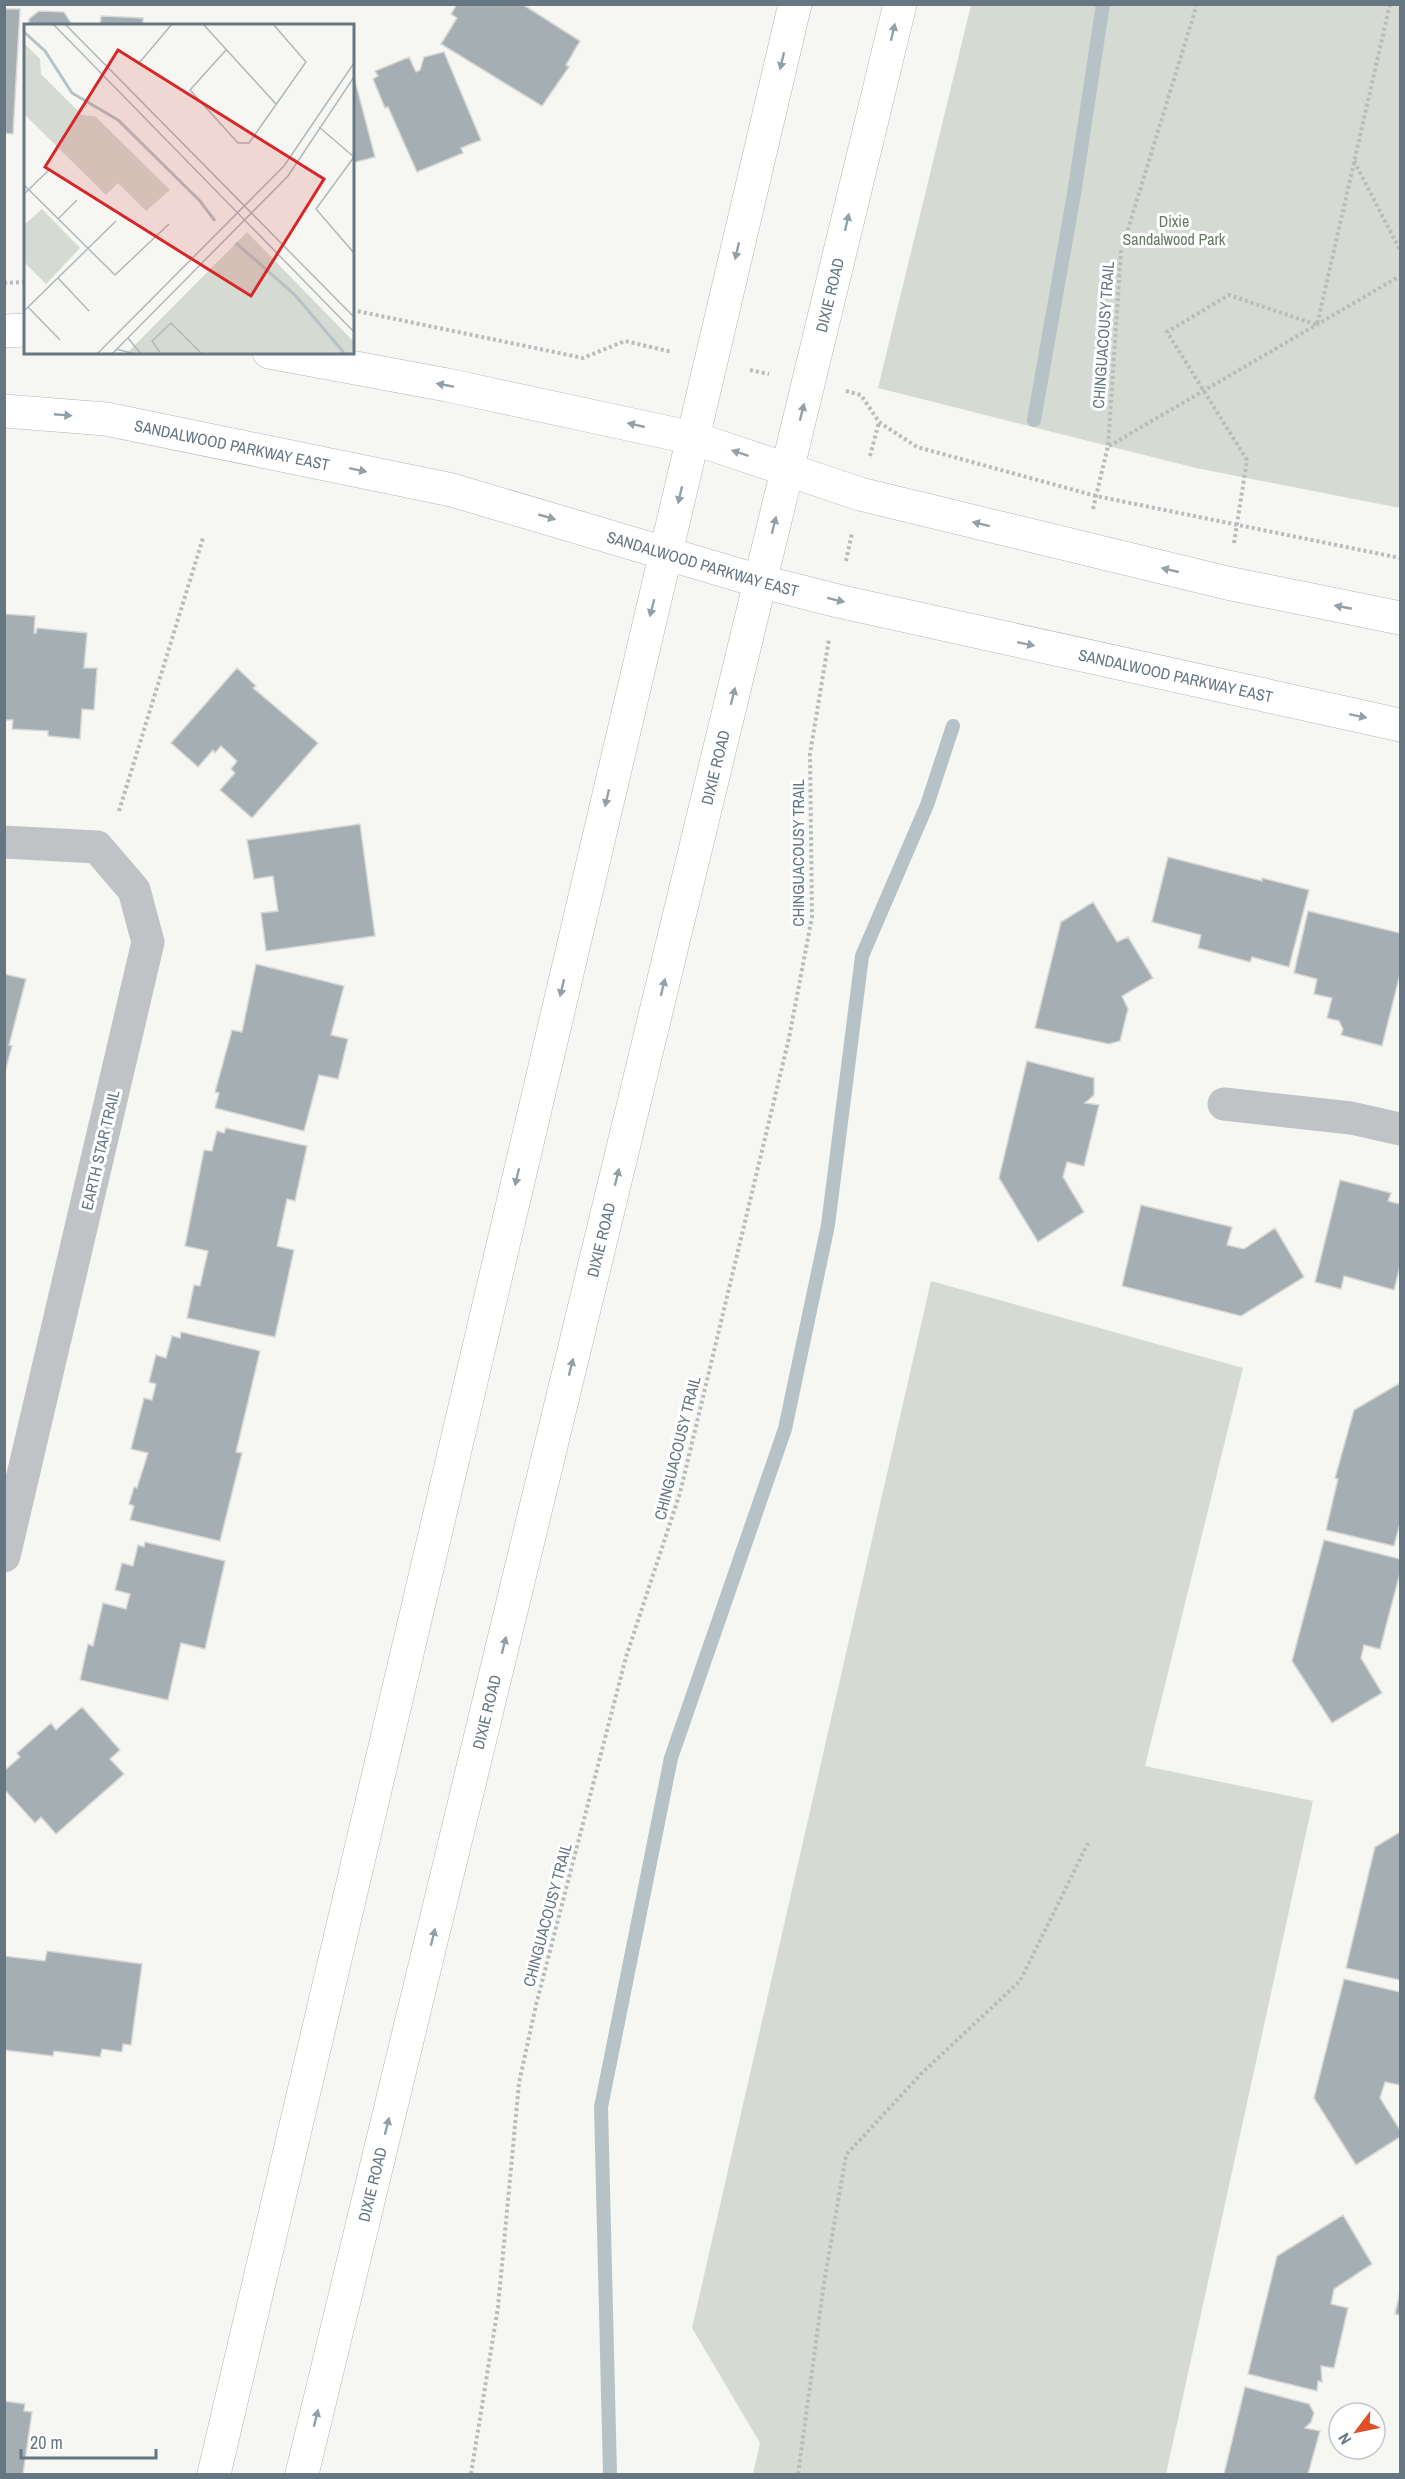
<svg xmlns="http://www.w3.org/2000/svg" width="1405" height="2479" viewBox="0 0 1405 2479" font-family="'Archivo Narrow',sans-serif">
	<rect width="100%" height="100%" fill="#f6f6f2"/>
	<!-- green -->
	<path fill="#d5dbd2" d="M971,5H1400V508L1196,468L878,388Z
		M931,1281L1243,1368L1145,1766L1313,1801L1166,2474H753L760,2443L692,2328Z"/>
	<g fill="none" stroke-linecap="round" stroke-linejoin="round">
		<!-- stream -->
		<path stroke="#b6c2c6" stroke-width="14" d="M1034,420L1074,194L1103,4
			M610,2474L601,2107L671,1758L785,1429L828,1225L862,956L927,805L953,726"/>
	</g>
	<!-- building -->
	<path fill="#a5aeb3" stroke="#d7d7d5" stroke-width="1.5" d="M457,4H522L580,41L566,65L569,67L542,106L441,44L457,18L451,14Z
		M4,9H20L13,134L4,133Z
		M39,11L64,12L73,26H29V19Z
		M101,16L143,18V26H100Z
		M444,52L481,140L461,148L463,153L417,172L388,107L385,108L373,79L378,76L375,71L409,57L416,72L420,70L424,57Z
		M352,69L375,157L352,163Z
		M4,614L35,616L34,633H36L37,628L87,633L84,668H97L94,710L82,709L80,739L48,736V731L12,729L13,720H4Z
		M237,668L256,686L253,688L318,743L252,818L220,790L235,773L231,769L237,761L221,746L215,753L213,750L198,767L171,743Z
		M360,824L375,936L266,951L261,913L278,911L273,876L254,879L247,840Z
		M1168,857L1262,881V878L1309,890L1289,967L1252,957L1250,962L1198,948L1201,935L1152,922Z
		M1093,902L1117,942L1128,937L1153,978L1122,996L1128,1009L1120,1041L1109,1044L1035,1028L1061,922Z
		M1308,911L1400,933V974L1382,1046L1341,1035L1343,1029L1339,1021L1327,1018L1332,998L1314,994L1317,979L1294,973Z
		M256,964L344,986L331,1035L348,1039L338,1079L319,1075L304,1131L215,1108L219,1093L215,1092L232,1030L242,1032Z
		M4,974L26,979L9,1045L12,1046L4,1076Z
		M1027,1061L1094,1078V1095L1085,1103L1099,1105L1084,1166L1067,1162L1063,1177L1084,1212L1038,1242L999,1178Z
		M226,1128L307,1146L295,1201L287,1199L277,1246L294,1250L275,1337L187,1318L194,1285L200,1286L208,1251L185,1246L204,1150L212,1151L217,1131L224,1133Z
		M1340,1180L1391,1193L1388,1201L1400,1204V1266L1394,1290L1344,1276L1341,1289L1315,1282Z
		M1141,1205L1232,1227L1227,1245L1244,1249L1275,1228L1304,1277L1241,1316L1122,1286Z
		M181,1332L260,1351L236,1452L242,1453L220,1541L130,1520L134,1506L129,1504L134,1487L137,1488L148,1453L131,1449L144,1398L152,1400L156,1384L149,1382L156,1355L166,1358L172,1336L180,1338Z
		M1400,1383V1523L1394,1546L1326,1530L1338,1479L1335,1478L1354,1410Z
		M1324,1540L1400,1559V1573L1380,1649L1364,1645L1361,1658L1382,1693L1332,1723L1292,1661Z
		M145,1542L225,1561L205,1649L181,1643L168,1700L80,1680L88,1644L93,1646L103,1603L126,1609L130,1594L115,1590L122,1563L133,1566L138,1545L144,1547Z
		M82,1707L120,1750L110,1759L124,1774L56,1834L41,1817L35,1823L4,1789V1771L20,1757L17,1753L51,1723L56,1730Z
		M1400,1832V1980L1346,1968L1375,1847Z
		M47,1951L142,1964L131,2045L123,2044L122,2052L102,2049L100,2057L54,2051L53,2056L4,2050V1956L45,1961Z
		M1344,1979L1400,1992V2085L1385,2082L1380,2098L1400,2130V2137L1356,2165L1314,2098Z
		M1343,2215L1372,2264L1334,2289L1331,2304L1348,2308L1334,2368L1321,2366L1322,2382L1318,2381L1317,2391L1248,2374L1277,2256Z
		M1400,2292V2315L1395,2314Z
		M1245,2387L1309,2404L1314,2413L1311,2422L1305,2428L1320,2431L1308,2474H1224Z
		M4,2401L25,2404L24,2411L32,2412L23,2474H4Z"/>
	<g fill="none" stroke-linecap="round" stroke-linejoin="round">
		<defs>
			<g id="secondary">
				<path d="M4,331L26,330"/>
				<path d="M269,352L447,385L693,438L860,494L1227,583L1400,618"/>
				<path id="s1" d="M4,411L106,419L452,490L759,581L838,601L1400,725"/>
				<path d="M214,2474L795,4"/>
				<path id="s2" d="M302,2474L900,4"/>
			</g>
		</defs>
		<!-- secondary casing -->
		<use href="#secondary" stroke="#b1b7bb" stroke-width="34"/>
		<!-- path -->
		<path stroke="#b9bcbe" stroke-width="4" stroke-dasharray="3 3" stroke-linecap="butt" d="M1354,161L1400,250
			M4,283L26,282
			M352,310L583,358L625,341L672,352
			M750,370L769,374
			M846,391L861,395L879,422L917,447L1096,496L1400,558
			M1109,446L1400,276
			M870,456L879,422
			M1093,509L1108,446L1121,252L1197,4
			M1234,543L1247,460L1167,332L1229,295L1317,325L1390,4
			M846,561L852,533
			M119,811L203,538
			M471,2474L498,2307L519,2083L536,2005L626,1657L680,1493L789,1038L812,917L810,754L829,639
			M798,2474L824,2283L846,2155L921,2074L1020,1981L1088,1843"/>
		<!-- street -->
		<path stroke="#bfc3c6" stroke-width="33" d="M4,842L97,847L134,890L148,942L4,1556
			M1224,1104L1351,1118L1400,1129"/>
		<!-- secondary -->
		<use href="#secondary" stroke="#fff" stroke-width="33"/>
	</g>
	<!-- one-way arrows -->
	<defs><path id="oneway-solid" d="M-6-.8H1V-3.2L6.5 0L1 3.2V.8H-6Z" transform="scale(1.5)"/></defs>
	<g fill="#94a0a8">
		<use href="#oneway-solid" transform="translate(893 32) rotate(-77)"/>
		<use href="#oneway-solid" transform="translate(782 61) rotate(103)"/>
		<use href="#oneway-solid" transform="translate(847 222) rotate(-77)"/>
		<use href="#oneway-solid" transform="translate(737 251) rotate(103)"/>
		<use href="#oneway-solid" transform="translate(445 385) rotate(-169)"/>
		<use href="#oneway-solid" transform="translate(802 412) rotate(-76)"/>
		<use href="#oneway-solid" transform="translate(63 415) rotate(5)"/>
		<use href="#oneway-solid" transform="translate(636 425) rotate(-167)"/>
		<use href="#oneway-solid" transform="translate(740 453) rotate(-162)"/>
		<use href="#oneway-solid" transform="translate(358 470) rotate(12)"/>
		<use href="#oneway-solid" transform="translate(680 495) rotate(103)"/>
		<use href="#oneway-solid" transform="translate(547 517) rotate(16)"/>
		<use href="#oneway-solid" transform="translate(981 524) rotate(-166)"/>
		<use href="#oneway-solid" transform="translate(774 525) rotate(-76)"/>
		<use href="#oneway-solid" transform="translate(1170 570) rotate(-167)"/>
		<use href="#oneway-solid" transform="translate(836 600) rotate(14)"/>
		<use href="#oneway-solid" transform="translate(1343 607) rotate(-169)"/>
		<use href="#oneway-solid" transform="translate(652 608) rotate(105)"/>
		<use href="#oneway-solid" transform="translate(1026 644) rotate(12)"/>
		<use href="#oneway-solid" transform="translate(733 696) rotate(-76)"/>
		<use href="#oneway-solid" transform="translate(1358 716) rotate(12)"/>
		<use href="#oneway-solid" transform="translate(607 798) rotate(103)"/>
		<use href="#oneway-solid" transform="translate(663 987) rotate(-76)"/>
		<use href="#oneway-solid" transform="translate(562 988) rotate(103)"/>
		<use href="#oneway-solid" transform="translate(517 1177) rotate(103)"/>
		<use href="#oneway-solid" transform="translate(617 1177) rotate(-76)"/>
		<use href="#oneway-solid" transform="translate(571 1367) rotate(-76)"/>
		<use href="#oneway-solid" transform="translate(504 1645) rotate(-76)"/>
		<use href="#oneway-solid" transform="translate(433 1937) rotate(-76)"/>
		<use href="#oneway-solid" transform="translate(387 2126) rotate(-76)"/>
		<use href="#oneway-solid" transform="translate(316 2418) rotate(-76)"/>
	</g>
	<g text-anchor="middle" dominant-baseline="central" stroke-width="6" stroke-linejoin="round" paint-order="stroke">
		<!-- park labels -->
		<g font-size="16" fill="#697a64" stroke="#fff">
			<text x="1174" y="221">Dixie<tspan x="1174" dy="18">Sandalwood Park</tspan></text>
		</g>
		<!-- street labels -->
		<g font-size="16" fill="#667783" stroke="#fff">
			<text stroke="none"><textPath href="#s2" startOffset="2242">DIXIE ROAD</textPath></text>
			<text transform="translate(1103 335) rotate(-86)">CHINGUACOUSY TRAIL</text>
			<text stroke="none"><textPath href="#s1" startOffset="231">SANDALWOOD PARKWAY EAST</textPath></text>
			<text stroke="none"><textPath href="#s1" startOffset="717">SANDALWOOD PARKWAY EAST</textPath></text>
			<text stroke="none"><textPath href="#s1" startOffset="1203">SANDALWOOD PARKWAY EAST</textPath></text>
			<text stroke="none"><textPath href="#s2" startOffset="1756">DIXIE ROAD</textPath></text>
			<text transform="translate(798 853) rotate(-90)">CHINGUACOUSY TRAIL</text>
			<text transform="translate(100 1150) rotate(-77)">EARTH STAR TRAIL</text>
			<text stroke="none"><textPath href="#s2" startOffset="1270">DIXIE ROAD</textPath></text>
			<text transform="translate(677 1448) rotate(-76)">CHINGUACOUSY TRAIL</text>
			<text stroke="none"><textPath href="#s2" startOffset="784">DIXIE ROAD</textPath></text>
			<text transform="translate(547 1915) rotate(-75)">CHINGUACOUSY TRAIL</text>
			<text stroke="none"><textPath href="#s2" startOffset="298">DIXIE ROAD</textPath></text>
		</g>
	</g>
	<!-- overview -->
	<g transform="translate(24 24)">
		<rect width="330" height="330" fill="#f6f6f2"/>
		<path d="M0,19L16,35L17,50L58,91L71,92L146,166L122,187L94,159L82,171L0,90ZM18,185L56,224L22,260L0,238V201ZM223,208L330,318V330H102Z" fill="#d5dbd2"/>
		<path fill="none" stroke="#b6c2c6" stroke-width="3" d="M0,8L21,27L48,69L94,96L176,177L191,197M212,219L271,271L321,330"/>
		<path fill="none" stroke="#afb8bc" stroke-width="1.5" d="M29,0L330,308M41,0L330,293M179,0L252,80M202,26L166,66L214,119H225L282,38L249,0M116,38L148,0M295,103L330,133M330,133L292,185L330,229M0,161L91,251L145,200M0,170L25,146M34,195L53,176M34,254L65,287M4,283L36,316M0,287L92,197M104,314L117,330M92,325L111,330M73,330L260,142L330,39M88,330L264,152L330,53M137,330L128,317L147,299L178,330"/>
		<path fill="#d62828" fill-opacity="0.15" stroke="#d62828" stroke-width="3" d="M94,26L300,155L227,272L21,143Z"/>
		<rect width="330" height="330" fill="none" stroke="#667783" stroke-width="3"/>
	</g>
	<!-- border -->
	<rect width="1405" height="2479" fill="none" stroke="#667783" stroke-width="12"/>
	<!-- north arrow -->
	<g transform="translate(1357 2431) rotate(238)"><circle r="28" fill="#ffffff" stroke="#c2c9cd" stroke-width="1.5"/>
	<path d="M0-4.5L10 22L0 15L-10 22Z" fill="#df4f2a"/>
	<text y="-9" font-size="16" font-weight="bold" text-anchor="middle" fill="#667783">N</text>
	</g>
	<!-- scale -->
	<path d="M21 2449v9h135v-9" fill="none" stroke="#667783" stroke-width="3"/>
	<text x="30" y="2449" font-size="18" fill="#667783" stroke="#ffffff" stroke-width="4.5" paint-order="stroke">20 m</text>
</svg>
